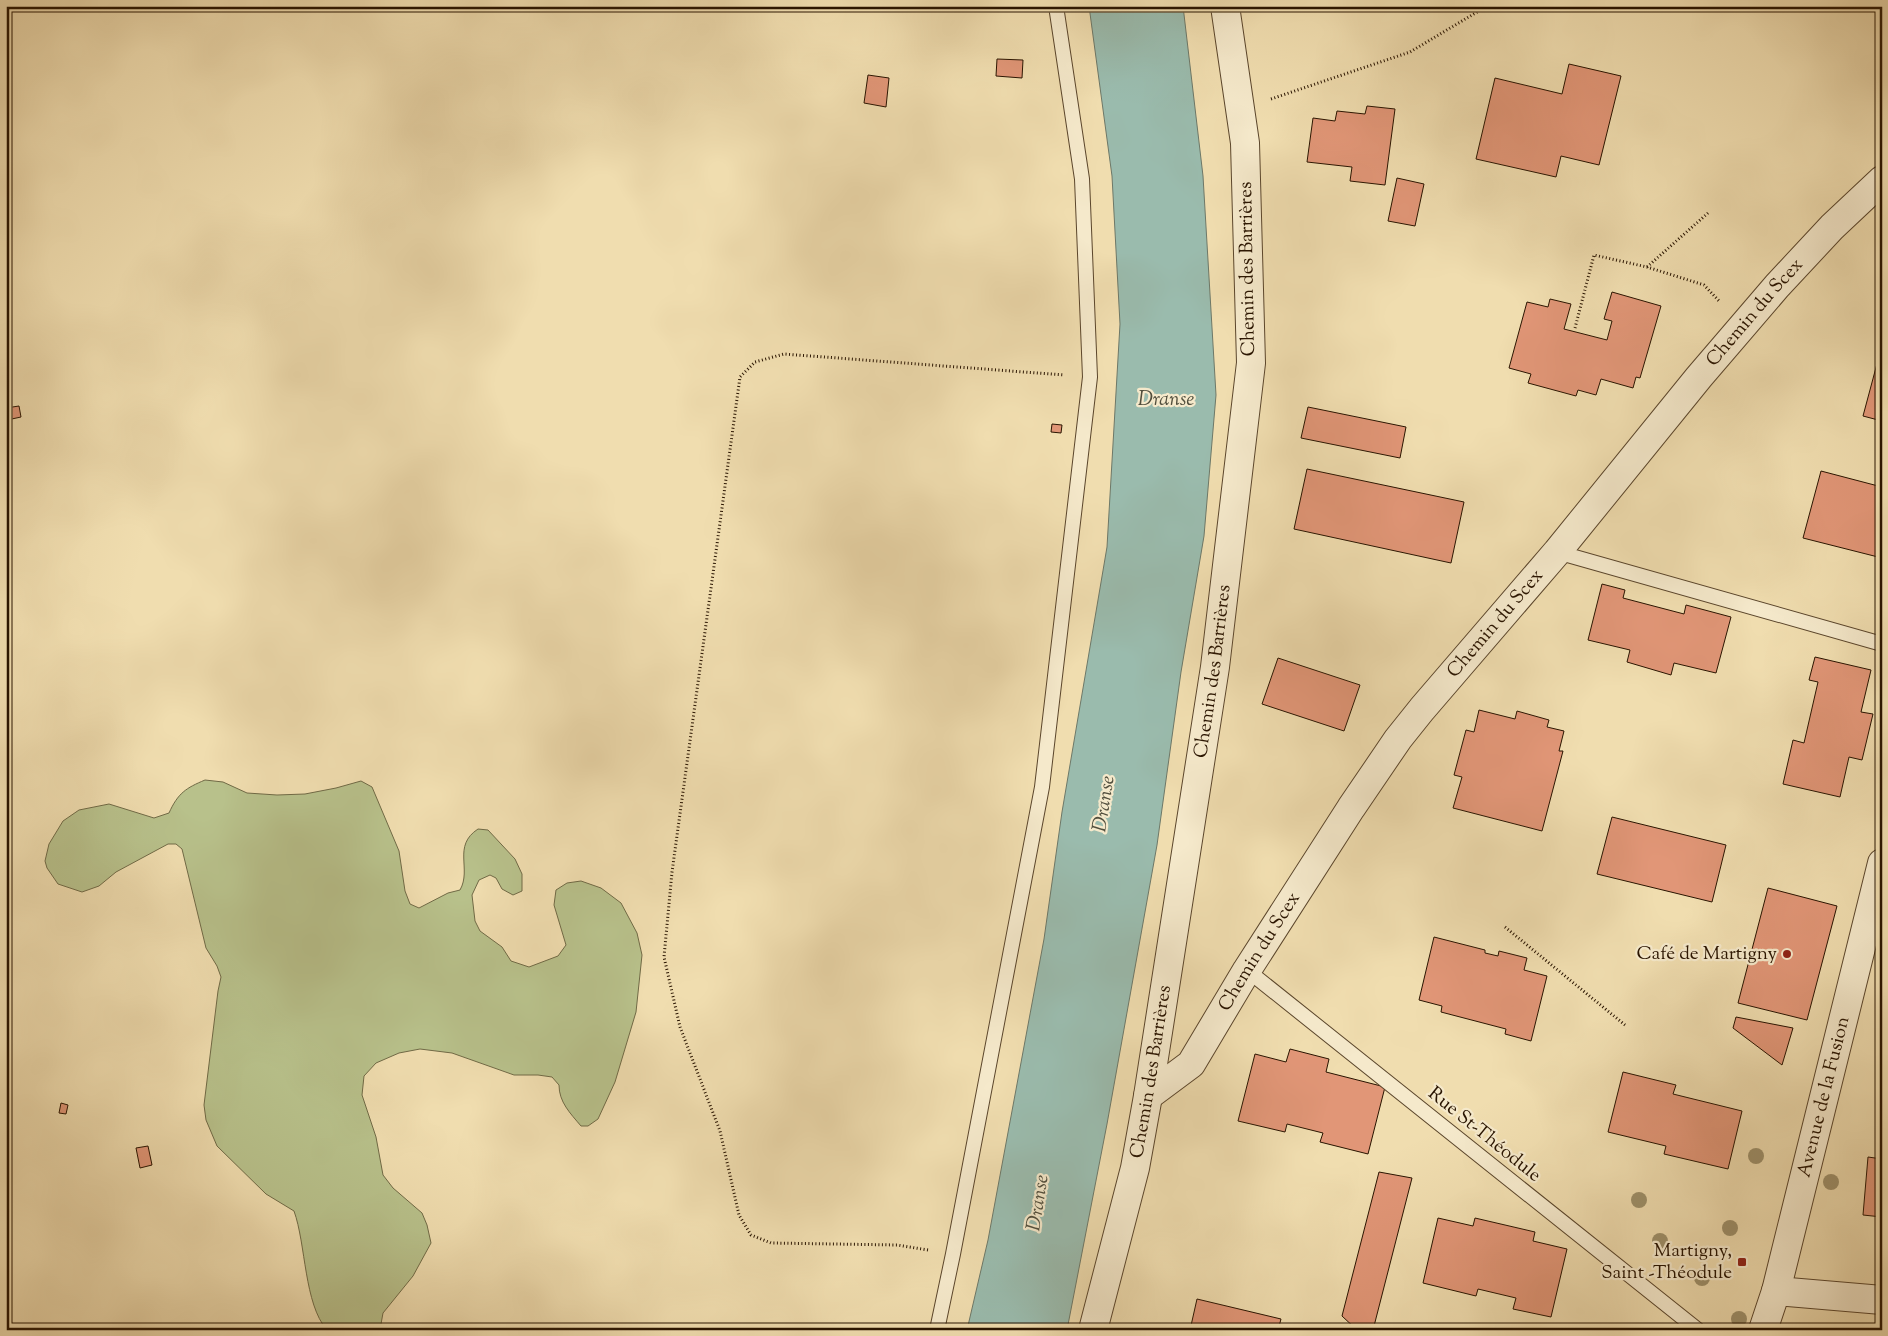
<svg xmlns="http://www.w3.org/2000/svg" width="1888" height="1336" viewBox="0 0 1888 1336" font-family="'Sorts Mill Goudy',serif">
	<rect width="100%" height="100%" fill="#f0ddaf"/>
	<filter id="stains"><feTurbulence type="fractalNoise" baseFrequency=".004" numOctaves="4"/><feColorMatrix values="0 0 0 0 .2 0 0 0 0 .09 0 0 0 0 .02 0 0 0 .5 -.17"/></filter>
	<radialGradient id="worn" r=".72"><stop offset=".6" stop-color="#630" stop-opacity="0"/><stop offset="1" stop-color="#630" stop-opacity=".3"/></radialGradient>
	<!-- green -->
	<path fill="#b8c18b" stroke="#706a46" d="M205,780L223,782L247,793L277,795L305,794L336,788L361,781L372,787L399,851L405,891L410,904L419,908L448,893L460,890C472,869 452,846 478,829L488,830L515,859L522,874V891L513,895L502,889L496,878L490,875L479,880L472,895L475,921L480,931L502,947L511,961L529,967L558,956L566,945L554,905L556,890L567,883L581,881L601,888L621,903L637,933L642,955L636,1012L615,1082L598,1119L588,1126H581C570,1113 559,1102 559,1085L552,1077L538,1075H514L452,1053L420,1049L399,1053L376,1063L364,1076L362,1095L376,1137L383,1175L393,1188L422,1213L427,1225L431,1243L413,1276L383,1313L381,1324L383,1330H327C304,1304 306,1244 294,1211L266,1194L217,1146L206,1120L204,1105L218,991L221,977L217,966L206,948L182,849L176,844H168L116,872L99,886L82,892L58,884L47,868L45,861L49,844L63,821L79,810L109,804L154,818L169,813C178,793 186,788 205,780Z"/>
	<!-- water -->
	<path fill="#9abbad" stroke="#6d7868" d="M1089,6H1183L1203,176L1216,395L1204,536L1181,672L1157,845L1107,1124L1067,1330H967L988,1240L1044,939L1062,812L1107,547L1120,324L1112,176Z"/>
	<!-- building -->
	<path fill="#e19677" stroke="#291400" d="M997,59L1023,60L1022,78L996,76Z
		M1569,64L1621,76L1599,165L1561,156L1556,177L1476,159L1495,78L1562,94Z
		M868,75L889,78L886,107L864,103Z
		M1367,106L1395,109L1385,185L1350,181L1352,167L1307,162L1313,118L1335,121L1337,111L1365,114Z
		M1397,178L1424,184L1415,226L1388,221Z
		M1612,292L1661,306L1640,378L1636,377L1633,388L1601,379L1596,395L1578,390L1576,396L1528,383L1531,374L1509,368L1527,302L1548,307L1550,299L1571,304L1564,329L1607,340L1612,321L1604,319Z
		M1882,345V421L1863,416Z
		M19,406L21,417L7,420L6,408Z
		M1308,407L1406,427L1400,458L1301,438Z
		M1052,424L1062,425L1061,433L1051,432Z
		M1307,469L1464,502L1451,563L1294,529Z
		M1821,471L1882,487V558L1803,538Z
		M1602,584L1625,590L1623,598L1684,614L1686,605L1731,617L1716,673L1674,663L1671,675L1627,662L1630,650L1588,640Z
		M1815,657L1871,670L1861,712L1873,714L1862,760L1849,757L1840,797L1783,784L1793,740L1804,743L1818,682L1809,680Z
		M1278,658L1360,685L1344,731L1262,704Z
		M1479,710L1515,719L1517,711L1549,720L1547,727L1564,731L1559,751H1563L1542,831L1453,808L1462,777L1454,775L1466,730L1474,732Z
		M1612,817L1726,845L1712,902L1597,874Z
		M1768,888L1837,906L1807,1020L1738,1003Z
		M1434,937L1485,950V953L1498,956L1499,951L1527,958L1524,970L1547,976L1531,1041L1505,1034L1506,1029L1441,1012L1442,1006L1419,1000Z
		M1736,1017L1793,1028L1782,1065L1733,1028Z
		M1290,1049L1329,1059L1326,1072L1385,1087L1368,1154L1320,1142L1323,1133L1287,1124L1285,1132L1238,1121L1255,1054L1286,1062Z
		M1623,1072L1676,1085L1673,1094L1742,1111L1728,1169L1664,1154L1666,1146L1608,1132Z
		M61,1103L68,1105L66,1114L59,1113Z
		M148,1146L152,1165L140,1168L136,1148Z
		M1868,1157L1882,1159V1217L1863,1215Z
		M1379,1172L1412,1178L1373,1330H1357L1342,1316Z
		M1438,1218L1473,1226L1475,1218L1535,1232L1533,1241L1567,1249L1551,1317L1513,1309L1516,1298L1478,1289L1476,1296L1423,1283Z
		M1197,1299L1281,1319L1278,1330H1190Z"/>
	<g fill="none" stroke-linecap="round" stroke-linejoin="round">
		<defs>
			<path id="service" d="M1557,552L1882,644
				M1247,970L1698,1330
				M937,1330L953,1254L1042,787L1090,377L1082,179L1056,6"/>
			<g id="minor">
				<path id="s1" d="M1148,1096L1191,1064L1247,970L1351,808L1398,739L1422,709L1557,552L1699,377L1777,286L1832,227L1882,180"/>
				<path d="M1776,1291L1882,1300"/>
				<path id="s2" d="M1093,1330L1135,1168L1148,1096L1215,667L1251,363L1245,143L1225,6"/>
				<path id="s3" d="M1763,1330L1776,1291L1882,863"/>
			</g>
		</defs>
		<!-- service casing -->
		<use href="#service" stroke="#5b462c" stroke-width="16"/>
		<!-- minor casing -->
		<use href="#minor" stroke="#5b462c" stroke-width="30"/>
		<!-- path -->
		<path stroke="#291400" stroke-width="3" stroke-dasharray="1 2.5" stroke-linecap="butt" d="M1271,99L1410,52L1487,6
			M1647,267L1708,213
			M1575,328L1594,255L1647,267L1704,285L1720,302
			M1505,927L1625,1025
			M928,1250L897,1245L771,1243L751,1235L739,1215L720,1131L680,1027L664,957L672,872L740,377L755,362L784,354L1064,375"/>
		<!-- service -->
		<use href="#service" stroke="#f5e9cb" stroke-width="14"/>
		<!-- minor -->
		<use href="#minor" stroke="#f5e9cb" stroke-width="28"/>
	</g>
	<!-- trees -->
	<g fill="#9e906a">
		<circle cx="1756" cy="1156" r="8"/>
		<circle cx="1831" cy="1182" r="8"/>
		<circle cx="1639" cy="1200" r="8"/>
		<circle cx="1730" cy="1228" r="8"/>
		<circle cx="1660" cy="1241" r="8"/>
		<circle cx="1702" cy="1278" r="8"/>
		<circle cx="1739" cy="1319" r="8"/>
	</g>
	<!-- markers -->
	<g fill="#8f2418" stroke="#f5e9cb" stroke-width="2">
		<circle cx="1787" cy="954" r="5"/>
		<rect x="1737" y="1257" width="10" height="10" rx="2.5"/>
	</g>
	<g text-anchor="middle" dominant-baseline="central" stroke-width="4.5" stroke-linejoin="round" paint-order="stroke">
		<!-- street labels -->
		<g font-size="19" fill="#291400" stroke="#f5e9cb">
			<text transform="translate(1248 269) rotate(-91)">Chemin des Barrières</text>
			<text stroke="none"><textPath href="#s1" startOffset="995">Chemin du Scex</textPath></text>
			<text stroke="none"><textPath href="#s1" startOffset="590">Chemin du Scex</textPath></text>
			<text stroke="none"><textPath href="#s2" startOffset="670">Chemin des Barrières</textPath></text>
			<text stroke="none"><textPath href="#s1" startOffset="185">Chemin du Scex</textPath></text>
			<text stroke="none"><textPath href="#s2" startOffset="265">Chemin des Barrières</textPath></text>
			<text stroke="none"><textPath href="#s3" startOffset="241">Avenue de la Fusion</textPath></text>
			<text transform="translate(1484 1135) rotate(39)">Rue St-Théodule</text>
		</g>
		<!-- poi labels -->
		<g font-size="19" fill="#291400" stroke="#f5e9cb" text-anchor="end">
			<text x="1777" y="954">Café de Martigny</text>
			<text x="1732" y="1251">Martigny,<tspan x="1732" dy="22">Saint -Théodule</tspan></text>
		</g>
		<!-- water labels -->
		<g font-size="20" font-style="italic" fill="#514e3d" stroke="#f5e9cb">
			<text x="1166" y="400">Dranse</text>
			<text transform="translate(1105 804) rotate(-81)">Dranse</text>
			<text transform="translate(1039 1203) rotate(-81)">Dranse</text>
		</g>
	</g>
	<!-- margin -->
	<rect width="1888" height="1336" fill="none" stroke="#f0ddaf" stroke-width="25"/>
	<rect x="8" y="8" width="1873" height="1321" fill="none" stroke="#291400" stroke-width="2.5"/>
	<rect x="12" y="12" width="1863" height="1311" fill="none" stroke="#291400"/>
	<rect width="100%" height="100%" filter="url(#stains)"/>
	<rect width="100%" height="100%" fill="url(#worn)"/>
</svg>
